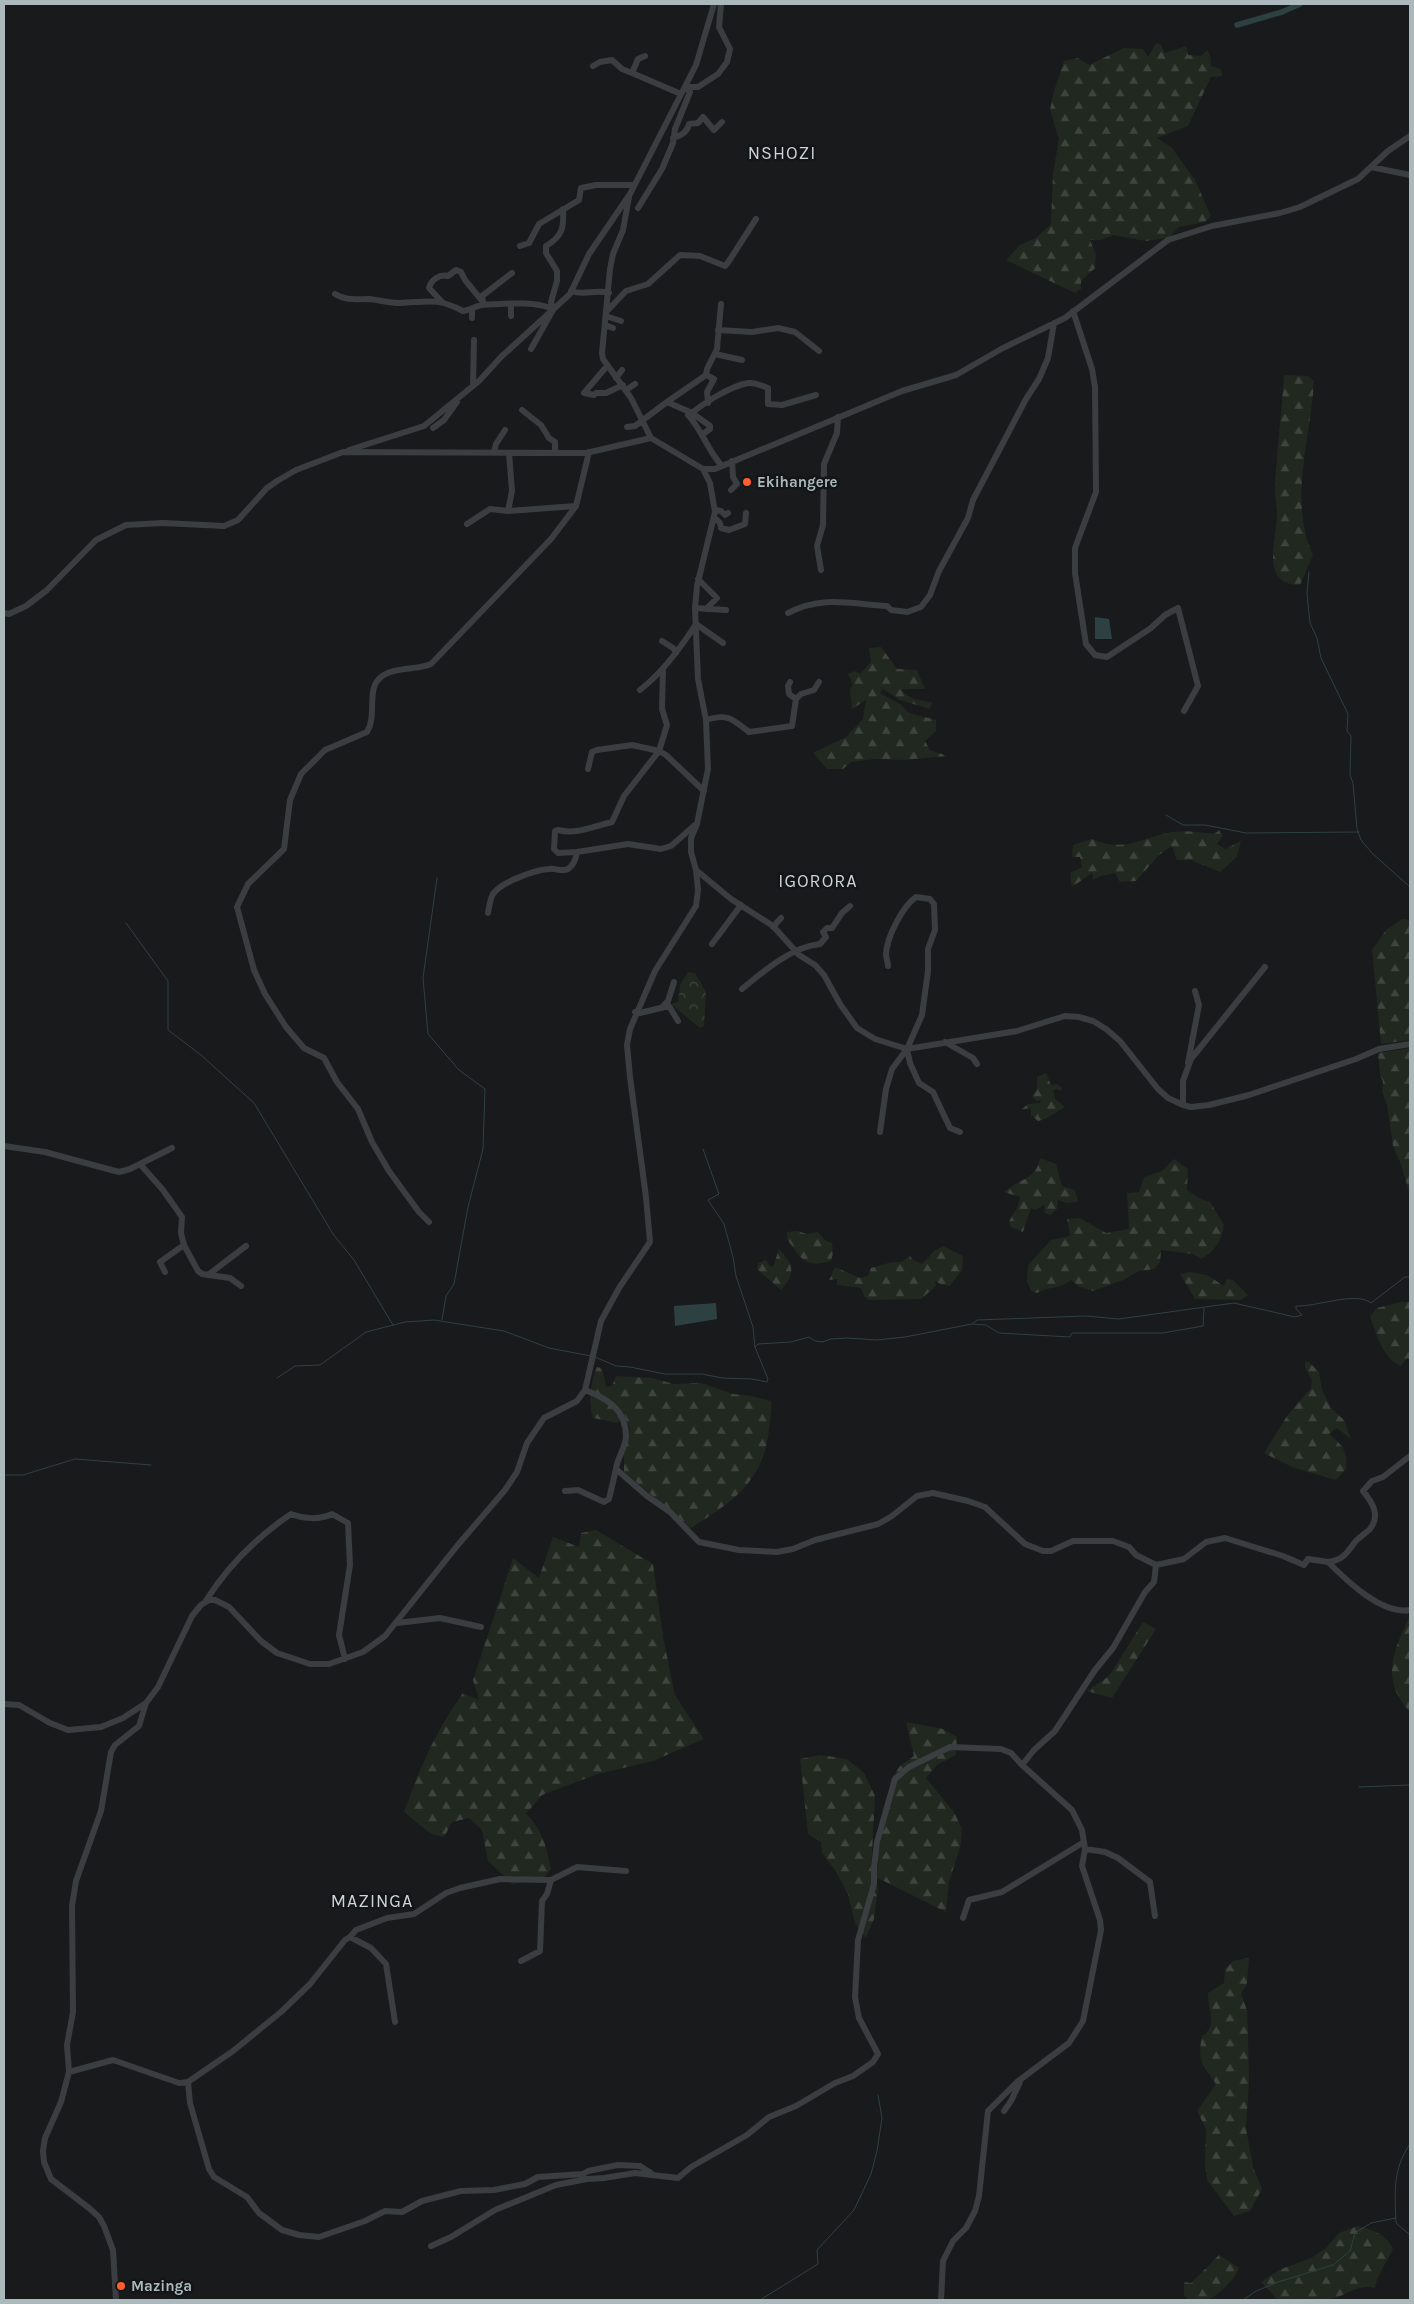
<svg xmlns="http://www.w3.org/2000/svg" width="1414" height="2304" viewBox="0 0 1414 2304" font-family="Karla,sans-serif">
	<defs>
		<pattern id="forest-firs" width="22" height="20" patternUnits="userSpaceOnUse" patternTransform="scale(1.25)"><rect width="22" height="20" fill="#21281f"/><path d="M5 1l3.5 6h-7zM16 11l3.5 6h-7z" fill="#3f453e"/></pattern>
		<pattern id="park-crowns" width="20" height="18" patternUnits="userSpaceOnUse" patternTransform="scale(1.25)"><rect width="20" height="18" fill="#21281f"/><path d="M2 6a3 3 0 1 1 6 0M12 15a3 3 0 1 1 6 0" fill="none" stroke="#3f453e"/></pattern>
	</defs>
	<rect width="100%" height="100%" fill="#191a1c"/>
	<!-- forest -->
	<path fill="url(#forest-firs)" d="M1156,43L1161,45L1165,53L1186,46L1188,55L1201,56L1207,50L1210,54L1211,66L1221,69L1222,76L1211,77L1188,126L1157,138L1172,148L1195,180L1211,216L1205,222L1179,227L1170,237L1159,239L1146,241L1113,235L1101,240H1090L1096,255L1095,268L1081,281V289L1075,293L1006,260L1020,245L1036,238L1051,224L1053,173L1059,139L1050,110L1054,91L1064,61L1078,58L1089,65L1124,48L1143,49L1148,57Z
		M1284,375L1308,376L1314,381C1311,438 1288,500 1313,555L1300,585C1289,585 1279,582 1275,571C1270,554 1276,535 1277,517C1277,506 1274,494 1275,483C1277,447 1282,411 1284,375Z
		M881,647L897,669L917,670L925,689H901C907,699 921,701 932,702L930,709L900,700L883,689L880,693L900,704L909,713L936,720V731L925,741L930,750L948,756L904,760L875,759L851,762L843,769H827L813,753L846,737L863,719L866,700L852,709L850,690L853,684L848,674L854,671L860,674L871,662L869,648Z
		M1220,830L1223,836L1217,844L1225,849L1241,841L1237,857L1220,872L1191,860H1177L1172,846L1159,855L1136,881L1120,882L1115,873L1101,876L1093,880L1092,873L1072,887L1070,873L1082,867L1080,857H1072L1073,845L1092,839C1124,853 1141,838 1171,832C1185,830 1200,832 1214,834Z
		M1402,919L1410,920V1040L1381,1044L1372,950L1386,930Z
		M1410,1048V1196L1401,1164L1393,1146L1387,1105L1382,1091L1383,1082L1380,1074L1378,1053Z
		M1046,1073L1051,1085L1057,1084L1062,1088L1061,1091L1056,1089L1053,1091L1055,1099L1065,1107L1045,1119L1038,1121L1031,1115V1108L1021,1110L1028,1104L1040,1103L1041,1100L1037,1101L1032,1097L1037,1090V1077Z
		M1040,1158L1056,1164L1062,1186L1075,1190L1078,1202L1067,1203L1058,1200L1057,1209L1050,1215L1045,1213L1044,1205L1035,1210L1031,1208L1023,1232L1011,1227L1009,1223C1012,1212 1018,1212 1020,1197L1004,1192C1019,1178 1036,1181 1040,1158Z
		M1174,1159L1188,1169L1187,1190L1201,1199L1210,1202L1224,1225C1221,1242 1216,1250 1201,1259L1193,1254L1161,1250L1160,1262L1154,1269L1139,1271L1123,1280L1093,1291L1080,1287L1071,1280C1057,1291 1051,1285 1037,1293L1031,1291L1027,1281L1028,1265L1051,1240L1070,1236L1067,1219L1080,1218L1106,1233L1129,1229L1127,1193L1139,1192L1144,1177L1162,1171Z
		M797,1231L807,1234L818,1232L826,1241L832,1243L833,1253L831,1261C804,1269 801,1258 787,1239V1232Z
		M943,1246L963,1256L962,1270L950,1286L942,1285L935,1281L936,1286L921,1299L869,1300L864,1296L861,1288L837,1285V1279L829,1280L835,1267L860,1278L868,1276L871,1268L892,1262H902L910,1255L912,1259L922,1264L934,1251Z
		M779,1249C794,1265 796,1273 781,1290L757,1269L758,1263L766,1260L770,1266L773,1267Z
		M1190,1272L1207,1275L1224,1286L1227,1279L1233,1280L1248,1295L1241,1300L1195,1299L1180,1274Z
		M1401,1302H1410V1359L1407,1358L1401,1366C1383,1359 1376,1334 1370,1316L1377,1308Z
		M1305,1361L1309,1362L1319,1372L1322,1390L1331,1408L1344,1420L1351,1439L1337,1428L1329,1434C1343,1446 1348,1450 1346,1469L1336,1480L1292,1467L1264,1453L1287,1416L1311,1388L1312,1381L1305,1367Z
		M597,1367L602,1368L606,1387L612,1386L616,1376L652,1378L674,1384L701,1383L733,1394L752,1396L771,1401C772,1410 770,1420 769,1429C764,1481 733,1502 691,1528L624,1472V1454L630,1429L624,1414L618,1423L593,1418C588,1400 590,1383 597,1367Z
		M596,1530L653,1564L663,1637L675,1695L704,1739L653,1761L598,1774L542,1795L526,1814C542,1828 547,1849 551,1869L542,1880L512,1884L488,1861L482,1830L469,1818L452,1822L444,1837L431,1834L404,1812C419,1770 436,1730 463,1693L479,1700L473,1680L513,1558L539,1578L553,1537L579,1547L581,1533Z
		M1410,1616V1712C1380,1680 1393,1651 1410,1616Z
		M1143,1622L1156,1629L1112,1698L1087,1691L1109,1676Z
		M906,1722L943,1729L957,1737L956,1755L937,1765L926,1778L954,1812L962,1829L961,1844L949,1882L946,1912L876,1877L880,1843L890,1800L891,1779L900,1766L914,1756Z
		M820,1755L847,1759L864,1773L875,1796L871,1872L878,1888L874,1919L866,1938L855,1923L848,1894L835,1870L822,1853L821,1842L808,1834L800,1759Z
		M1249,1958L1247,1984L1241,1994L1247,2010L1248,2032L1249,2081L1246,2128L1253,2167L1262,2189L1250,2211L1234,2216L1207,2180L1205,2164L1206,2129L1197,2111L1216,2084C1202,2063 1197,2062 1202,2036C1219,2025 1207,2009 1208,1993L1224,1983L1225,1969L1233,1961Z
		M1357,2226C1372,2229 1386,2234 1393,2249L1377,2279L1375,2288C1357,2283 1344,2298 1326,2300C1310,2302 1293,2300 1278,2300L1261,2282L1279,2270L1311,2258L1326,2248L1339,2233Z
		M1219,2255L1239,2268C1235,2280 1215,2299 1205,2300C1199,2301 1193,2300 1188,2300L1184,2295V2282L1191,2283Z"/>
	<!-- park -->
	<path fill="url(#park-crowns)" d="M688,972L695,973L706,992L704,1026L700,1028L671,1004L678,1002L680,985Z"/>
	<!-- water -->
	<path fill="#2e4142" d="M1095,617L1109,619L1112,639H1095Z
		M716,1303L717,1319L675,1326L674,1306Z"/>
	<g fill="none" stroke-linecap="round" stroke-linejoin="round">
		<!-- stream -->
		<path stroke="#2e4142" stroke-width="1" d="M1309,572L1307,594L1310,623L1317,638L1321,658L1348,714L1347,731L1351,736L1350,775L1353,783L1357,829L1361,840L1372,853L1410,887
			M1166,815L1183,825H1205L1246,833L1359,832
			M437,878L423,978L428,1034L459,1070L485,1089L483,1149L468,1207L454,1284L446,1296L442,1320
			M126,923L168,981V1030L201,1055L254,1103L333,1234L354,1260L393,1325
			M703,1149L719,1194L708,1200L724,1224L733,1257L736,1276L753,1327L755,1347
			M973,1324L986,1325L999,1333L1070,1337L1072,1333H1163L1203,1326L1204,1308
			M595,1357L616,1366L630,1367L665,1374H702L722,1378L752,1379L767,1382L768,1379L755,1347L758,1344L791,1342L809,1337L815,1341L822,1342L831,1339L847,1338L877,1340L905,1337L972,1324L977,1320L1086,1316L1119,1319L1234,1303L1295,1317L1302,1315L1296,1309V1306C1316,1307 1356,1291 1371,1303L1405,1277H1410
			M277,1378L295,1366L320,1365L366,1332L405,1322L434,1320L504,1331L549,1348L591,1356
			M4,1475H23L75,1459L151,1465
			M1359,1787L1410,1785
			M1410,2144C1392,2170 1395,2193 1396,2223L1410,2235
			M760,2300L818,2264L817,2250L854,2210L871,2174L877,2151L882,2118L878,2095
			M1243,2300L1256,2291L1278,2282L1333,2265L1350,2251L1355,2233L1371,2223L1396,2218"/>
		<!-- canal -->
		<path stroke="#2e4142" stroke-width="5.5" d="M1237,25L1282,12L1300,4"/>
		<!-- minor -->
		<path stroke="#3a3e41" stroke-width="6" d="M645,56L638,59L632,73L681,94
			M593,66L600,62L612,60L622,69L632,73
			M685,87H698L718,74L727,62L730,49L719,27L721,4
			M673,138C681,135 687,133 689,124L698,123L703,117L714,130L722,122
			M1371,167L1410,175
			M629,197L623,230L613,254L610,269L602,353L603,359L631,398L651,438
			M638,208L662,169L673,143L675,129L690,92L685,87
			M520,246L529,243L539,224L579,200L581,188L596,185H634
			M571,291C585,296 595,289 609,293
			M335,294C346,301 356,299 369,299C379,300 389,303 400,303C428,302 436,297 463,311C470,310 476,306 482,305C499,304 540,300 553,310
			M442,302L429,288C431,280 439,274 448,276L456,270L461,272L465,280L483,302
			M483,302L482,296L512,273
			M472,309V318
			M607,311L626,291L648,284L680,255L700,256L725,266L727,264L756,219
			M1073,311L1092,369L1095,387L1096,492L1075,548V573L1086,644L1095,655L1107,657L1151,628L1165,615L1178,608L1198,686L1184,711
			M511,316V305
			M606,316L621,321
			M605,325L613,328
			M718,330L752,332L778,328L795,332L819,351
			M531,349L553,310L551,302L557,281V271L546,253V246C563,236 564,227 563,209
			M715,354L742,360
			M607,366L584,393L594,395L596,393H606L623,385
			M706,375L714,379L707,392L708,403
			M616,378L622,370
			M473,386L474,340
			M626,390L635,384
			M667,402L706,375L707,369L717,349L721,304
			M522,410L541,425L549,438L555,442V453
			M692,413C705,402 731,386 748,383C755,382 762,386 768,388V404L782,405L816,395
			M688,415C702,430 708,451 722,466
			M627,427L635,426L667,402L692,413L710,426V429L703,434
			M433,428L444,420L457,402
			M349,450L424,426L479,381L501,357L570,294L589,254L630,194L696,65L714,4
			M494,452L496,444L505,430
			M731,490L737,484L733,477L732,461
			M715,510L721,511L725,515L728,513
			M508,511L512,491L509,453
			M714,517L720,523L721,528L729,530L745,524L746,513
			M467,524L490,509L508,511L576,506
			M821,570L817,546L823,525L824,464L837,433L838,417
			M698,579L717,598L706,609
			M695,608L726,610
			M4,613L9,614L26,606L47,590L96,540L126,525L163,523L224,526L238,520L267,488L277,481L296,470L343,452L586,453L651,438L703,469H715L902,391L956,375L1003,348L1065,318L1168,240L1212,226L1280,213L1300,207L1358,179L1388,151L1410,136
			M788,613C823,595 850,604 887,606L891,610L907,612L921,607L930,595L939,571L968,518L973,500L1026,399L1039,379L1048,358L1054,323
			M662,641L673,648L676,653
			M790,682L788,686L789,694L796,699
			M640,690C663,672 680,649 696,624L723,643
			M706,720C728,713 732,719 749,732L792,726L796,699L801,694L814,690L819,682
			M588,769L592,752L597,750L632,745L659,751L667,725L662,709L663,670
			M577,852L558,853L554,849L555,831L558,830C577,835 594,826 612,822L624,796L659,751L666,755L704,791
			M696,870L731,899L773,926L799,955L815,965L824,975L840,1004L857,1028L875,1039L907,1049L1017,1031L1065,1016L1079,1017L1093,1021L1106,1029L1120,1041L1158,1089L1168,1098L1183,1105L1191,1107L1209,1105L1249,1095L1356,1059L1379,1049L1410,1044
			M488,913C489,907 490,899 493,894C501,882 535,870 549,869C555,868 562,872 568,869C574,865 576,859 577,852L628,844L661,849L671,846L695,825
			M773,927L781,918
			M712,944L741,905
			M888,966C888,962 886,958 886,954C887,937 902,907 916,897L930,899L934,904L935,930L928,949V971L922,1015L907,1049L910,1063L919,1083L933,1092L950,1128L960,1132
			M742,989C764,971 791,947 820,944L826,937L823,932L827,928H832L842,913L850,906
			M663,1006L668,1001L674,982
			M635,1012L640,1013L669,1006L678,1021
			M945,1042L973,1058L977,1064
			M1188,1063L1199,1005L1195,991
			M1183,1105V1081L1191,1059L1265,967
			M880,1132L886,1089L892,1069L907,1049
			M4,1146L45,1152L119,1172L130,1169L172,1148
			M140,1164L163,1190L182,1217L181,1233L184,1245L198,1271L202,1274L230,1278L241,1286
			M429,1222L419,1212L389,1171L372,1142L358,1109L337,1082L324,1058L304,1048L286,1027L265,994L254,970L237,907L248,884L284,849L290,800L301,774L325,750L367,732C379,713 362,683 388,673C401,667 417,670 431,664L551,539L576,506L589,452
			M165,1272L160,1262L184,1245
			M208,1275L246,1246
			M585,1390C606,1398 626,1409 626,1436C626,1447 617,1458 616,1469L647,1496L670,1512L699,1542L739,1550L777,1552L793,1549L815,1540L878,1524L892,1516L917,1496L933,1493L968,1501L985,1507L1025,1544L1043,1551H1051L1073,1541H1113L1129,1547L1136,1555L1156,1565L1184,1559L1206,1542L1225,1538L1283,1556L1304,1565L1308,1559L1328,1562
			M1410,1456L1383,1477L1372,1481L1363,1491C1372,1502 1381,1515 1370,1529C1365,1534 1359,1537 1355,1542C1347,1553 1343,1560 1328,1562C1347,1581 1382,1615 1410,1610
			M565,1491L578,1490L604,1502L609,1499L616,1469
			M205,1602C227,1567 257,1537 291,1514C304,1519 320,1520 332,1514L348,1523L350,1565L339,1635L345,1659
			M397,1623L440,1618L481,1627
			M4,1704L19,1705L50,1723L68,1730L101,1727L123,1718L146,1703L158,1687L192,1616L201,1605L209,1600H215L229,1607L261,1641L277,1653L310,1664H329L363,1652L385,1636L457,1546L505,1490L517,1472L527,1443L544,1418L577,1401L585,1390L601,1321L619,1288L650,1242L646,1197L630,1077L627,1045L630,1029L655,971L696,906L698,890L696,870L691,852V838L697,824L708,769L706,720L698,679L695,608L697,586L715,512L710,483L703,469
			M1085,1849L1105,1852L1118,1858L1150,1882L1155,1916
			M963,1918L969,1900L1002,1892L1084,1842
			M350,1937L356,1930L387,1918L414,1914L446,1893L460,1888L500,1879L551,1880L577,1867L626,1871
			M521,1961L540,1951L542,1901L547,1894L551,1880
			M69,2072L113,2060L179,2083L188,2082L233,2051L281,2012L310,1984L345,1940L350,1937L371,1948L386,1964L395,2022
			M188,2082L190,2103L209,2169L214,2177L247,2197L259,2213L282,2230L299,2235L319,2237L365,2221L385,2211L402,2212L422,2201L461,2191L494,2190L525,2184L538,2177L583,2174L588,2171L618,2165L640,2166L651,2173
			M1004,2111L1011,2101L1020,2082
			M431,2246L451,2237L495,2210L556,2185L587,2179L604,2178L635,2173L678,2178L691,2167L747,2135L769,2117L796,2106L835,2083L853,2076L873,2062L878,2054L859,2018L855,1997L858,1940L874,1884V1868L877,1842L895,1779L909,1767L950,1747L1001,1749L1011,1753L1022,1765
			M116,2300L113,2250L104,2226L99,2217L89,2208L51,2179L44,2162L43,2151L45,2138L61,2102L69,2072L67,2045L73,2012L72,1906L76,1881L101,1811L111,1752L115,1745L139,1726L146,1703
			M941,2300L943,2261L953,2241L966,2228L975,2211L979,2196L988,2111L1017,2082L1069,2043L1083,2021L1101,1930L1100,1920L1082,1866L1085,1849L1082,1830L1072,1810L1022,1765L1034,1750L1055,1731L1095,1670L1113,1648L1145,1592L1154,1582L1156,1565"/>
	</g>
	<!-- markers -->
	<g fill="#ff5d2e" stroke="#141517" stroke-width="2">
		<circle cx="747" cy="482" r="5"/>
		<circle cx="121" cy="2286" r="5"/>
	</g>
	<g text-anchor="middle" dominant-baseline="central" stroke-width="5" stroke-linejoin="round" paint-order="stroke">
		<!-- poi labels -->
		<g font-size="15" font-weight="bold" fill="#abb8bc" stroke="#141517" text-anchor="start">
			<text x="757" y="482">Ekihangere</text>
			<text x="131" y="2286">Mazinga</text>
		</g>
		<!-- quarter labels -->
		<g font-size="18" letter-spacing="1" fill="#ccd4d8" stroke="#141517">
			<text x="782" y="153">NSHOZI</text>
			<text x="818" y="881">IGORORA</text>
			<text x="372" y="1901">MAZINGA</text>
		</g>
	</g>
	<!-- border -->
	<rect width="1414" height="2304" fill="none" stroke="#abb8bc" stroke-width="10"/>
</svg>
